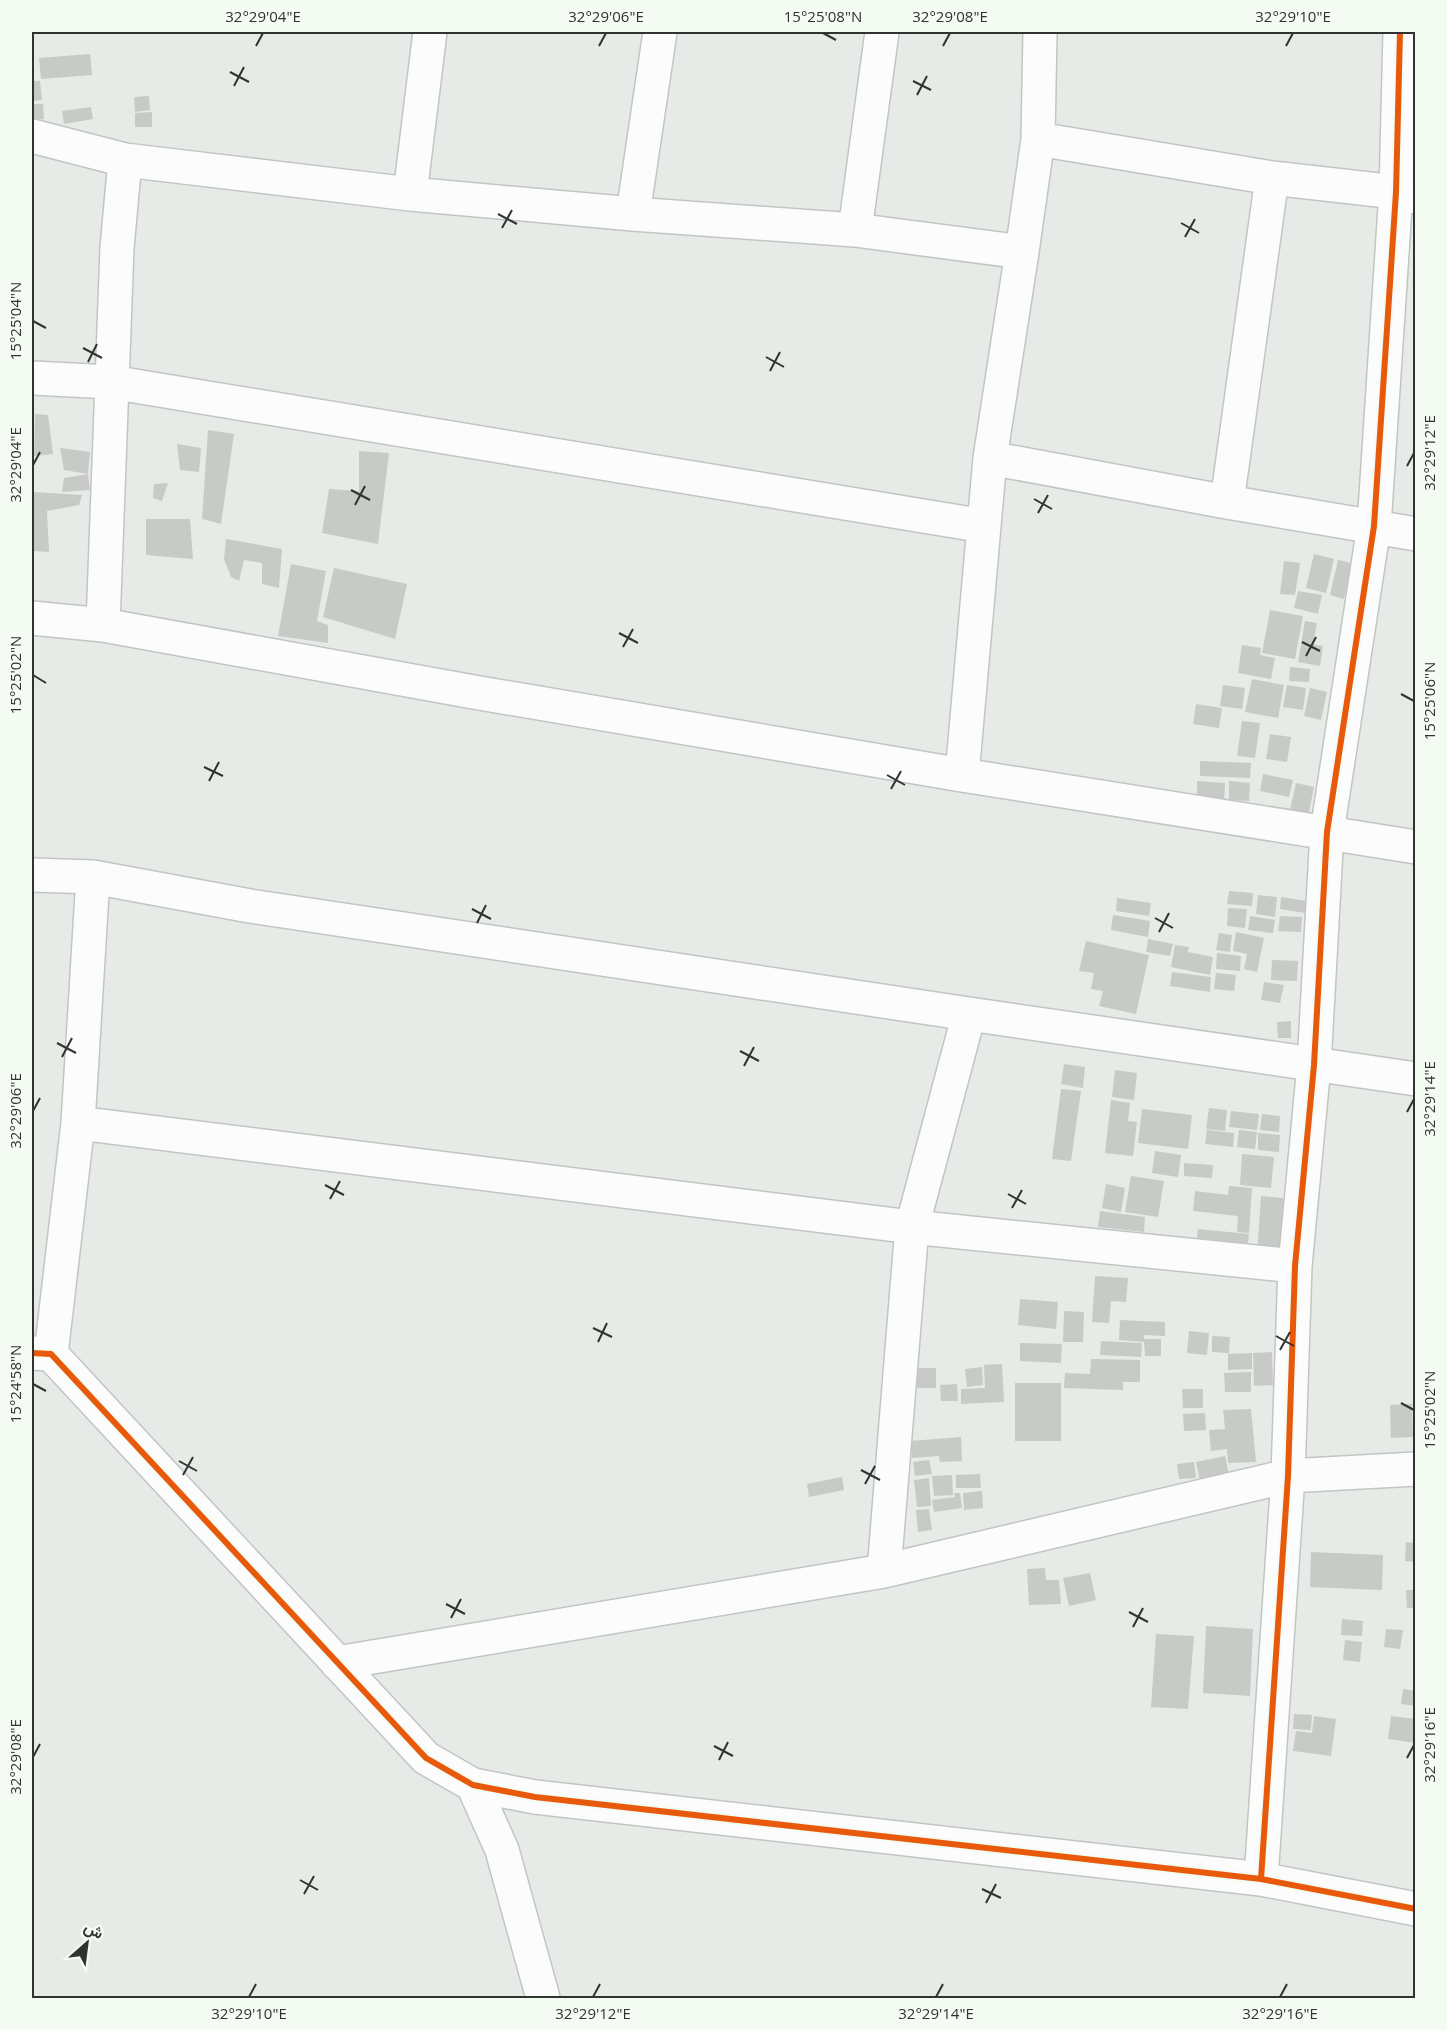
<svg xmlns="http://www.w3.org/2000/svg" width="1447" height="2030" viewBox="0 0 1447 2030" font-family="'Open Sans',Vazirmatn,sans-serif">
	<rect width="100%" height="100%" fill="#e7ebe7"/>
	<!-- building -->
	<path fill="#c7cac7" d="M90,54L92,75L41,79L39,58Z
		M32,81H40L42,100L32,101Z
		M149,96L150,110L135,112L134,97Z
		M32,104H43L44,119L32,120Z
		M91,107L93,119L64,124L62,111Z
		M152,112V127H135V113Z
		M35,414L48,415L53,454L34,456Z
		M208,430L234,434L221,524L202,519Z
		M177,444L201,448L199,472L180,470Z
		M60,448L90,452L88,474L64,470Z
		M359,451L389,453L378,544L322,533L329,489L359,491Z
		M88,474L90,490L62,492L64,478Z
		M168,483L162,501L153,498L154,484Z
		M32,492L82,495L79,505L47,511L49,552L32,551Z
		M146,519H190L193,559L146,555Z
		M226,539L282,549L279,588L262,584V563L244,560L239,581L231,577L224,559Z
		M1314,554L1334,559L1326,593L1306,588Z
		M1338,560L1352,563L1344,599L1330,595Z
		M1284,561L1300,563L1295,595L1280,594Z
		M291,564L326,571L317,621L328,625V643L278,636Z
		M334,568L407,584L395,639L323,617Z
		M1298,591L1322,595L1318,614L1294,608Z
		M1270,610L1303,616L1295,659L1262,653Z
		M1305,621L1317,623L1313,644L1323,646L1320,666L1298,662Z
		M1242,645L1261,648L1260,655L1275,658L1271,679L1238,673Z
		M1290,667L1310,669L1309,682L1289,681Z
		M1252,679L1284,685L1278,718L1245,712Z
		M1223,685L1245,688L1242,709L1220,706Z
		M1287,685L1306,688L1303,710L1283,707Z
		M1310,688L1327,692L1321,720L1304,716Z
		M1196,704L1222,708L1219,728L1193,724Z
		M1242,721L1260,723L1255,758L1237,756Z
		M1270,734L1291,737L1287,762L1266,759Z
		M1200,761L1251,763L1250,778L1200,776Z
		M1263,774L1293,780L1289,797L1260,791Z
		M1197,781L1225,783L1224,802L1197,801Z
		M1229,781L1250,783L1249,801L1229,800Z
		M1296,783L1314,787L1308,817L1289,814Z
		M1229,891L1253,893L1252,906L1227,904Z
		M1258,895L1277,897L1275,917L1256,914Z
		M1281,897L1307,901L1305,913L1280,909Z
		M1117,898L1151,903L1149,916L1116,911Z
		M1228,908L1247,909L1245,928L1227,926Z
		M1113,915L1150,921L1148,937L1111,930Z
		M1250,916L1275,920L1273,933L1248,930Z
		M1280,916L1302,917L1301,932L1278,931Z
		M1236,932L1264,938L1257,972L1244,969L1247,954L1233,951Z
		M1219,933L1232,935L1230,952L1216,950Z
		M1148,939L1173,944L1170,956L1146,952Z
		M1086,941L1149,955L1136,1014L1099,1006L1103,991L1091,989L1094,973L1079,971Z
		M1175,945L1189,947L1188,952L1213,957L1210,975L1171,967Z
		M1217,953L1241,956L1240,971L1216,969Z
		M1272,960L1298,961L1297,981L1271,980Z
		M1172,972L1211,977L1210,992L1170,986Z
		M1216,973L1236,975L1234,991L1214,989Z
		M1264,982L1284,985L1280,1003L1261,1000Z
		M1291,1021V1038H1278L1277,1022Z
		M1064,1064L1085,1067L1083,1088L1061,1084Z
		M1115,1070L1137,1073L1134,1100L1112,1097Z
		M1061,1089L1081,1091L1071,1161L1052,1159Z
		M1111,1100L1130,1103L1128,1121L1137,1122L1133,1156L1105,1153Z
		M1209,1108L1227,1110L1225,1131L1206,1129Z
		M1142,1109L1192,1115L1188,1149L1138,1143Z
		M1231,1111L1259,1114L1257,1130L1229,1127Z
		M1262,1114L1280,1116L1279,1132L1260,1130Z
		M1207,1130L1234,1133L1233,1147L1205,1144Z
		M1239,1130L1257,1132L1255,1149L1237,1147Z
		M1258,1133L1280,1135L1279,1152L1258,1150Z
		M1155,1151L1181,1155L1178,1177L1152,1173Z
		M1242,1154L1274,1157L1271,1188L1240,1185Z
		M1184,1163L1213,1165L1212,1178L1184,1176Z
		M1131,1176L1164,1181L1158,1217L1125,1212Z
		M1106,1184L1125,1188L1121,1212L1102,1208Z
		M1229,1186L1252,1188L1249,1233L1237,1232L1238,1216L1193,1211L1195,1191L1228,1195Z
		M1261,1196L1284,1198L1279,1256L1257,1255Z
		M1100,1211L1145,1217L1144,1232L1098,1227Z
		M1198,1229L1249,1234L1246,1257L1195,1252Z
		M1095,1276L1128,1278L1126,1302L1111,1301L1109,1323L1092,1322Z
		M1020,1299L1058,1302L1056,1329L1018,1325Z
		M1064,1311L1084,1312L1083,1342H1063Z
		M1120,1320L1165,1322V1336L1144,1335V1339H1161V1356H1145L1144,1342L1119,1340Z
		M1189,1331L1209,1333L1207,1355L1187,1353Z
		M1212,1336L1230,1337L1229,1353L1212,1352Z
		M1101,1341L1142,1343L1141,1357L1100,1355Z
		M1020,1343L1062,1344L1061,1363L1020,1361Z
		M1272,1352L1273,1385L1254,1386L1253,1353Z
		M1252,1353V1369L1228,1370V1354Z
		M1091,1359L1140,1360V1382H1123V1390L1064,1388L1065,1373L1090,1374Z
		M1002,1364L1004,1402L961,1404V1389L985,1388L984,1365Z
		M982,1367L983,1385L967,1387L965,1369Z
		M915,1368H936V1388H915Z
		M1251,1372V1392H1225L1224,1373Z
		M1015,1383H1061V1441H1015Z
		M957,1384L958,1401H941L940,1385Z
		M1182,1389H1203V1408H1183Z
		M1412,1404L1413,1437L1391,1438L1390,1405Z
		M1251,1409L1256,1462L1228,1463L1227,1449L1211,1451L1209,1430L1225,1429L1223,1410Z
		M1205,1413L1206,1430L1184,1431L1183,1414Z
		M961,1437L962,1461L940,1462L939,1456L912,1458L910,1441Z
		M1225,1456L1229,1475L1200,1481L1196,1462Z
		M929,1460L932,1474L915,1476L913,1462Z
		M1194,1462L1196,1478L1179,1479L1177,1464Z
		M980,1474L981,1488H956V1475Z
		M952,1475L953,1495L934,1496L932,1476Z
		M842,1477L844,1490L809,1497L807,1484Z
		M929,1478L931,1506L917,1507L914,1480Z
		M982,1491L983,1508L964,1510L963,1493Z
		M954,1493H960L962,1508L934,1512L932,1500L955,1497Z
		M929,1509L932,1530L918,1532L916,1510Z
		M1406,1542L1416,1543V1562L1405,1561Z
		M1311,1552L1383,1555L1382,1590L1310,1587Z
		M1045,1568L1046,1580H1059L1061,1604L1029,1605L1027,1569Z
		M1090,1573L1096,1600L1069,1606L1063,1578Z
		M1406,1590H1416V1608H1407Z
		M1342,1619L1363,1621L1362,1636L1341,1635Z
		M1206,1626L1253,1629L1250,1696L1203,1693Z
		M1386,1629L1403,1630L1400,1649L1384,1647Z
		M1156,1634L1194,1636L1188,1709L1151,1707Z
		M1345,1640L1362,1642L1360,1662L1343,1660Z
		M1403,1689L1416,1691V1706L1401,1704Z
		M1294,1714L1312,1715L1311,1730L1293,1729Z
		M1314,1716L1336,1719L1331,1756L1293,1751L1296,1731L1312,1733Z
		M1391,1716L1416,1719V1743L1388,1739Z"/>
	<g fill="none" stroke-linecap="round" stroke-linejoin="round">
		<defs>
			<path id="minor" d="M32,136L125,160L410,194L633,214L855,230L1022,252
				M1038,139L1272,178L1396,192L1416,197
				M410,194L430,32
				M633,214L660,32
				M855,230L882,32
				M32,378L111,382L984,526
				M990,458L1227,502L1416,534
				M1227,502L1272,178
				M32,618L103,625L468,691L962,775L1416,847
				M103,625L117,248L125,160
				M962,775L990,458L1022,252L1038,139L1040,32
				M32,875L93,877L250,906L969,1014L1416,1079
				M78,1123L912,1227L1295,1266
				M32,1353L51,1354L426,1758L473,1785L535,1797L1261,1879L1416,1909
				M51,1354L78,1123L93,877
				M884,1571L912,1227L969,1014
				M337,1663L884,1571L1288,1476L1416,1469
				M473,1785L502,1850L543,1998
				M1261,1879L1288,1476L1295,1266L1314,1065L1327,832L1374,526L1396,192L1400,32"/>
		</defs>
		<!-- minor casing -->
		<use href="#minor" stroke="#c2c6c2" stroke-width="36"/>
		<!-- minor -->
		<use href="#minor" stroke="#fbfcfb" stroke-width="33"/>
		<defs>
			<path id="cycleway" d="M32,1353L51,1354L426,1758L473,1785L535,1797L1261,1879L1416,1909
				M1261,1879L1288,1476L1295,1266L1314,1065L1327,832L1374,526L1396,192L1400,32"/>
		</defs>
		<!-- cycleway casing -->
		<use href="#cycleway" stroke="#f3fbf2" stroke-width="10"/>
		<!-- cycleway -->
		<use href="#cycleway" stroke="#e8590c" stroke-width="6"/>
	</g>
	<!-- ticks -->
	<path fill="none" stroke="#303330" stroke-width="2" d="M823,33L836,40M256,46L263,33M599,46L606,33M943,46L950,33M1286,46L1293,33M230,72L249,82M913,81L931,90M234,86L244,67M917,95L927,76M498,214L517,224M1181,223L1199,233M502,228L512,210M1185,237L1195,219M33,321L46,328M83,348L102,358M766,357L784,367M88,362L97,344M770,371L780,352M33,465L40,452M1407,466L1414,453M351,490L370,500M1034,499L1052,509M355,505L365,486M1038,513L1048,495M619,633L638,643M1302,642L1320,651M623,647L633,629M1306,656L1316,637M33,675L46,683M1401,694L1414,701M204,767L223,776M887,775L905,785M209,781L219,762M891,789L901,771M472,909L491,919M1155,918L1173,928M477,923L486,905M1159,932L1169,913M57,1043L76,1053M740,1051L759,1061M62,1057L72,1038M744,1066L754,1047M33,1111L40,1098M1407,1112L1414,1099M325,1185L344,1195M1008,1194L1026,1204M330,1199L340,1181M1012,1208L1022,1190M593,1328L612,1337M1276,1336L1294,1346M598,1342L607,1323M1280,1350L1290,1332M33,1384L46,1391M1401,1403L1414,1410M179,1461L197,1471M861,1470L880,1480M183,1475L193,1457M865,1484L875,1466M446,1604L465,1614M1129,1612L1148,1622M451,1618L461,1599M1133,1627L1143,1608M714,1746L733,1756M33,1757L40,1744M1407,1758L1414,1745M719,1760L728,1742M300,1880L318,1890M982,1889L1001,1898M304,1894L314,1876M986,1903L996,1884M249,1997L256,1984M593,1997L600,1984M936,1997L943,1984M1280,1997L1287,1984"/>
	<!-- border -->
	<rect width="1447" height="2030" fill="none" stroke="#f3fbf2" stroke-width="66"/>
	<!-- north arrow -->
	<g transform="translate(87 1943) rotate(28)" stroke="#f3fbf2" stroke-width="4.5" paint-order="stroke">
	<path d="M0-4.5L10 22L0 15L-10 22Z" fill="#303330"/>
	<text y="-9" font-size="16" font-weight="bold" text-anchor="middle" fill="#303330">ش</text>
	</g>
	<rect x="33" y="33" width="1381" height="1964" fill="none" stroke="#303330" stroke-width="2"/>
	<g font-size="15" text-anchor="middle" fill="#303330">
		<text x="263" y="22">32°29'04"E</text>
		<text x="606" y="22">32°29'06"E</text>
		<text x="823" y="22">15°25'08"N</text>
		<text x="950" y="22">32°29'08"E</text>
		<text x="1293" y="22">32°29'10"E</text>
		<text transform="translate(16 321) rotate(-90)" y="5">15°25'04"N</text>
		<text transform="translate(1430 453) rotate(-90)" y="5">32°29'12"E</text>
		<text transform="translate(16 465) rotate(-90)" y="5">32°29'04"E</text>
		<text transform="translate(16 675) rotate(-90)" y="5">15°25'02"N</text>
		<text transform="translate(1430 701) rotate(-90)" y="5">15°25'06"N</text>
		<text transform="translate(1430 1099) rotate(-90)" y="5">32°29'14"E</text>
		<text transform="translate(16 1111) rotate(-90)" y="5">32°29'06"E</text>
		<text transform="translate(16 1384) rotate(-90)" y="5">15°24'58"N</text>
		<text transform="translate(1430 1410) rotate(-90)" y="5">15°25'02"N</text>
		<text transform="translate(1430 1745) rotate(-90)" y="5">32°29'16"E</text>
		<text transform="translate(16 1757) rotate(-90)" y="5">32°29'08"E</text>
		<text x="249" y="2019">32°29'10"E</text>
		<text x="593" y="2019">32°29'12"E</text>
		<text x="936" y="2019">32°29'14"E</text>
		<text x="1280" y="2019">32°29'16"E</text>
	</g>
</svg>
